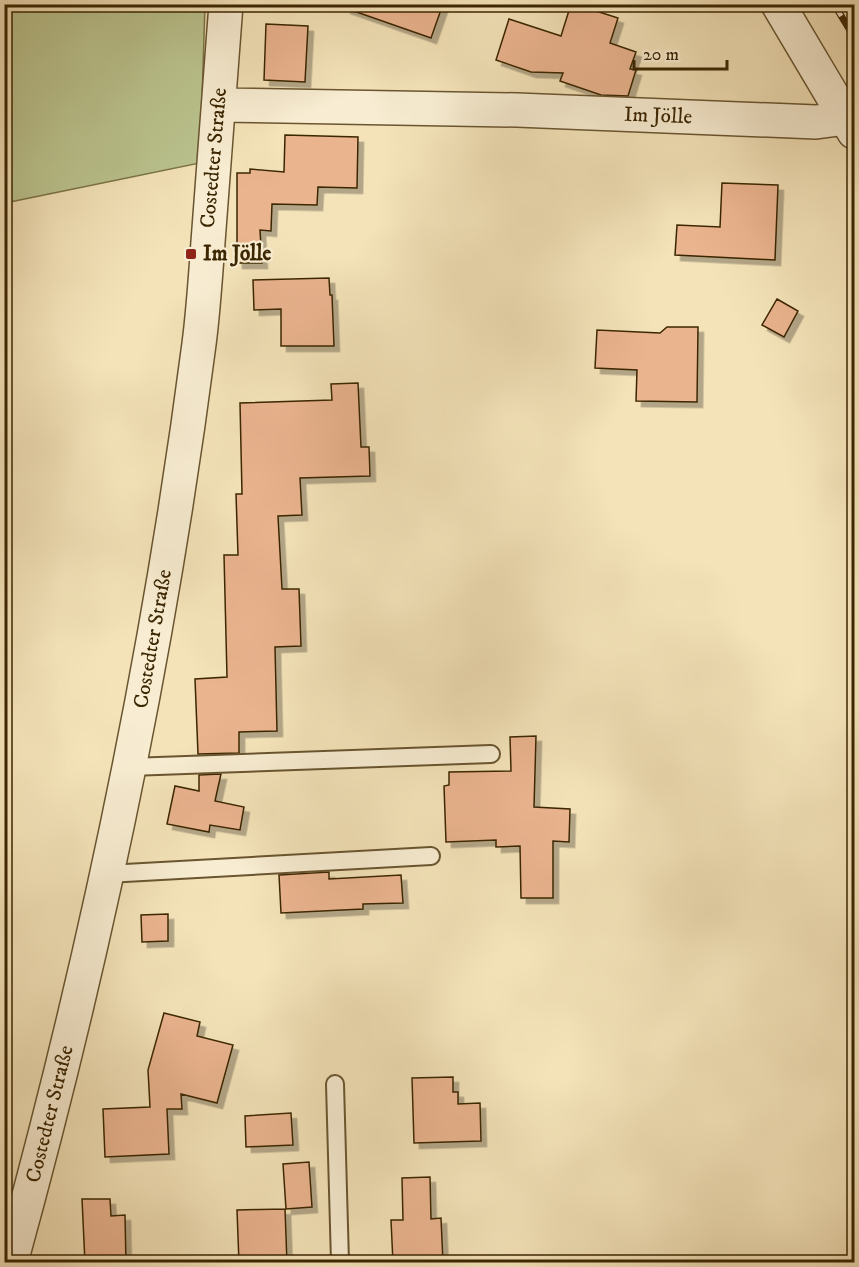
<svg xmlns="http://www.w3.org/2000/svg" width="859" height="1267" viewBox="0 0 859 1267" font-family="'IM FELL DW Pica',serif">
	<defs>
		<filter id="shadow"><feDropShadow dx="5.5" dy="5.5" stdDeviation="0" flood-color="#0004"/></filter>
	</defs>
	<rect width="100%" height="100%" fill="#f4e3b9"/>
	<filter id="stains"><feTurbulence type="fractalNoise" baseFrequency=".00333" numOctaves="4"/><feColorMatrix values="0 0 0 0 .2 0 0 0 0 .09 0 0 0 0 .02 0 0 0 .5 -.17"/></filter>
	<radialGradient id="worn" r=".72"><stop offset=".6" stop-color="#630" stop-opacity="0"/><stop offset="1" stop-color="#630" stop-opacity=".3"/></radialGradient>
	<!-- green -->
	<path fill="#bbc48f" stroke="#7b7548" stroke-width="1.5" d="M5,5H205L200,163L5,203Z"/>
	<!-- building -->
	<path fill="#eab48f" stroke="#3b2602" stroke-width="1.5" filter="url(#shadow)" d="M346,4H443L431,38L345,8Z
		M571,4H598L596,11L618,18L610,43L636,52L630,69L636,70L628,96L601,95L560,81L563,73L531,72L496,60L509,19L561,36Z
		M266,24L308,26L305,82L264,80Z
		M285,135L358,137L357,188L318,187L317,205L272,204L271,231L260,230L262,263H237V173H250V169L284,172Z
		M722,183L778,185L775,260L675,255L677,225L720,227Z
		M329,278L330,295H332L334,346H281V309L254,310L253,280Z
		M777,299L798,311L784,337L762,325Z
		M667,327H698L697,402L636,401L637,370L595,368L597,330L660,333Z
		M358,383L361,447H369L370,476L300,478L302,515L278,516L282,589H299L301,646L275,647L277,731L239,732V753L198,754L195,679L227,677L224,555H238L236,494H242L240,403L332,400L331,384Z
		M536,736L534,807L570,809L569,842L553,841V898H521L520,846L496,847V840L446,842L444,786L449,785V772L511,771L510,737Z
		M221,774L215,801L244,807L240,830L210,825L209,832L167,824L175,786L199,791V775Z
		M329,872V879L401,875L403,903L363,904V909L281,913L279,875Z
		M168,914V941L142,942L141,915Z
		M164,1013L200,1022L197,1036L233,1045L217,1103L181,1094L182,1109H167L169,1154L105,1157L103,1109L150,1107L148,1070Z
		M453,1077V1092H458V1104L480,1103L481,1141L414,1143L412,1078Z
		M291,1113L293,1145L246,1147L245,1116Z
		M309,1162L312,1207L286,1209L283,1164Z
		M430,1177L431,1219L441,1218L443,1263H393L391,1220H403L402,1178Z
		M82,1199H110L111,1216L125,1215L126,1263H85Z
		M285,1209L287,1263H239L237,1210Z"/>
	<g fill="none" stroke-linecap="round" stroke-linejoin="round">
		<defs>
			<path id="lane" d="M130,767L491,754
				M107,874L431,856
				M335,1084L340,1262"/>
			<path id="street" d="M778,4L854,132
				M219,105L517,110L816,122L846,118
				M11,1262C94,961 159,654 199,344C204,306 206,267 209,229C215,154 221,79 226,4"/>
		</defs>
		<!-- lane casing -->
		<use href="#lane" stroke="#695530" stroke-width="20"/>
		<!-- street casing -->
		<use href="#street" stroke="#695530" stroke-width="36"/>
		<!-- lane -->
		<use href="#lane" stroke="#f8edd2" stroke-width="16"/>
		<!-- street -->
		<use href="#street" stroke="#f8edd2" stroke-width="33"/>
		<defs>
			<path id="rail" d="M834,4L854,37"/>
		</defs>
		<!-- rail casing -->
		<use href="#rail" stroke="#3b2602" stroke-width="7"/>
		<!-- rail -->
		<use href="#rail" stroke="#f8edd2" stroke-width="4.5" stroke-dasharray="14" stroke-linecap="butt"/>
	</g>
	<!-- markers -->
	<rect fill="#8f2418" stroke="#f8edd2" stroke-width="2" x="185" y="248" width="12" height="12" rx="3"/>
	<g text-anchor="middle" dominant-baseline="central" stroke-width="4.5" stroke-linejoin="round" paint-order="stroke">
		<!-- street labels -->
		<g font-size="21" fill="#3b2602" stroke="#f8edd2">
			<text transform="translate(658 116) rotate(2)">Im Jölle</text>
			<text transform="translate(214 158) rotate(-85)">Costedter Straße</text>
			<text transform="translate(153 639) rotate(-80)">Costedter Straße</text>
			<text transform="translate(50 1114) rotate(-76)">Costedter Straße</text>
		</g>
		<!-- poi labels -->
		<g font-size="21" font-weight="bold" fill="#3b2602" stroke="#f8edd2" text-anchor="start">
			<text x="203" y="254">Im Jölle</text>
		</g>
	</g>
	<!-- margin -->
	<rect width="859" height="1267" fill="none" stroke="#f4e3b9" stroke-width="24"/>
	<rect x="6" y="6" width="847" height="1255" fill="none" stroke="#3b2602" stroke-width="3"/>
	<rect x="12" y="12" width="835" height="1243" fill="none" stroke="#3b2602" stroke-width="1.5"/>
	<!-- scale -->
	<path d="M634 60v9h93v-9" fill="none" stroke="#3b2602" stroke-width="3"/>
	<text x="643" y="60" font-size="18" fill="#3b2602" stroke="#f8edd2" stroke-width="4.5" paint-order="stroke">20 m</text>
	<rect width="100%" height="100%" filter="url(#stains)"/>
	<rect width="100%" height="100%" fill="url(#worn)"/>
</svg>
